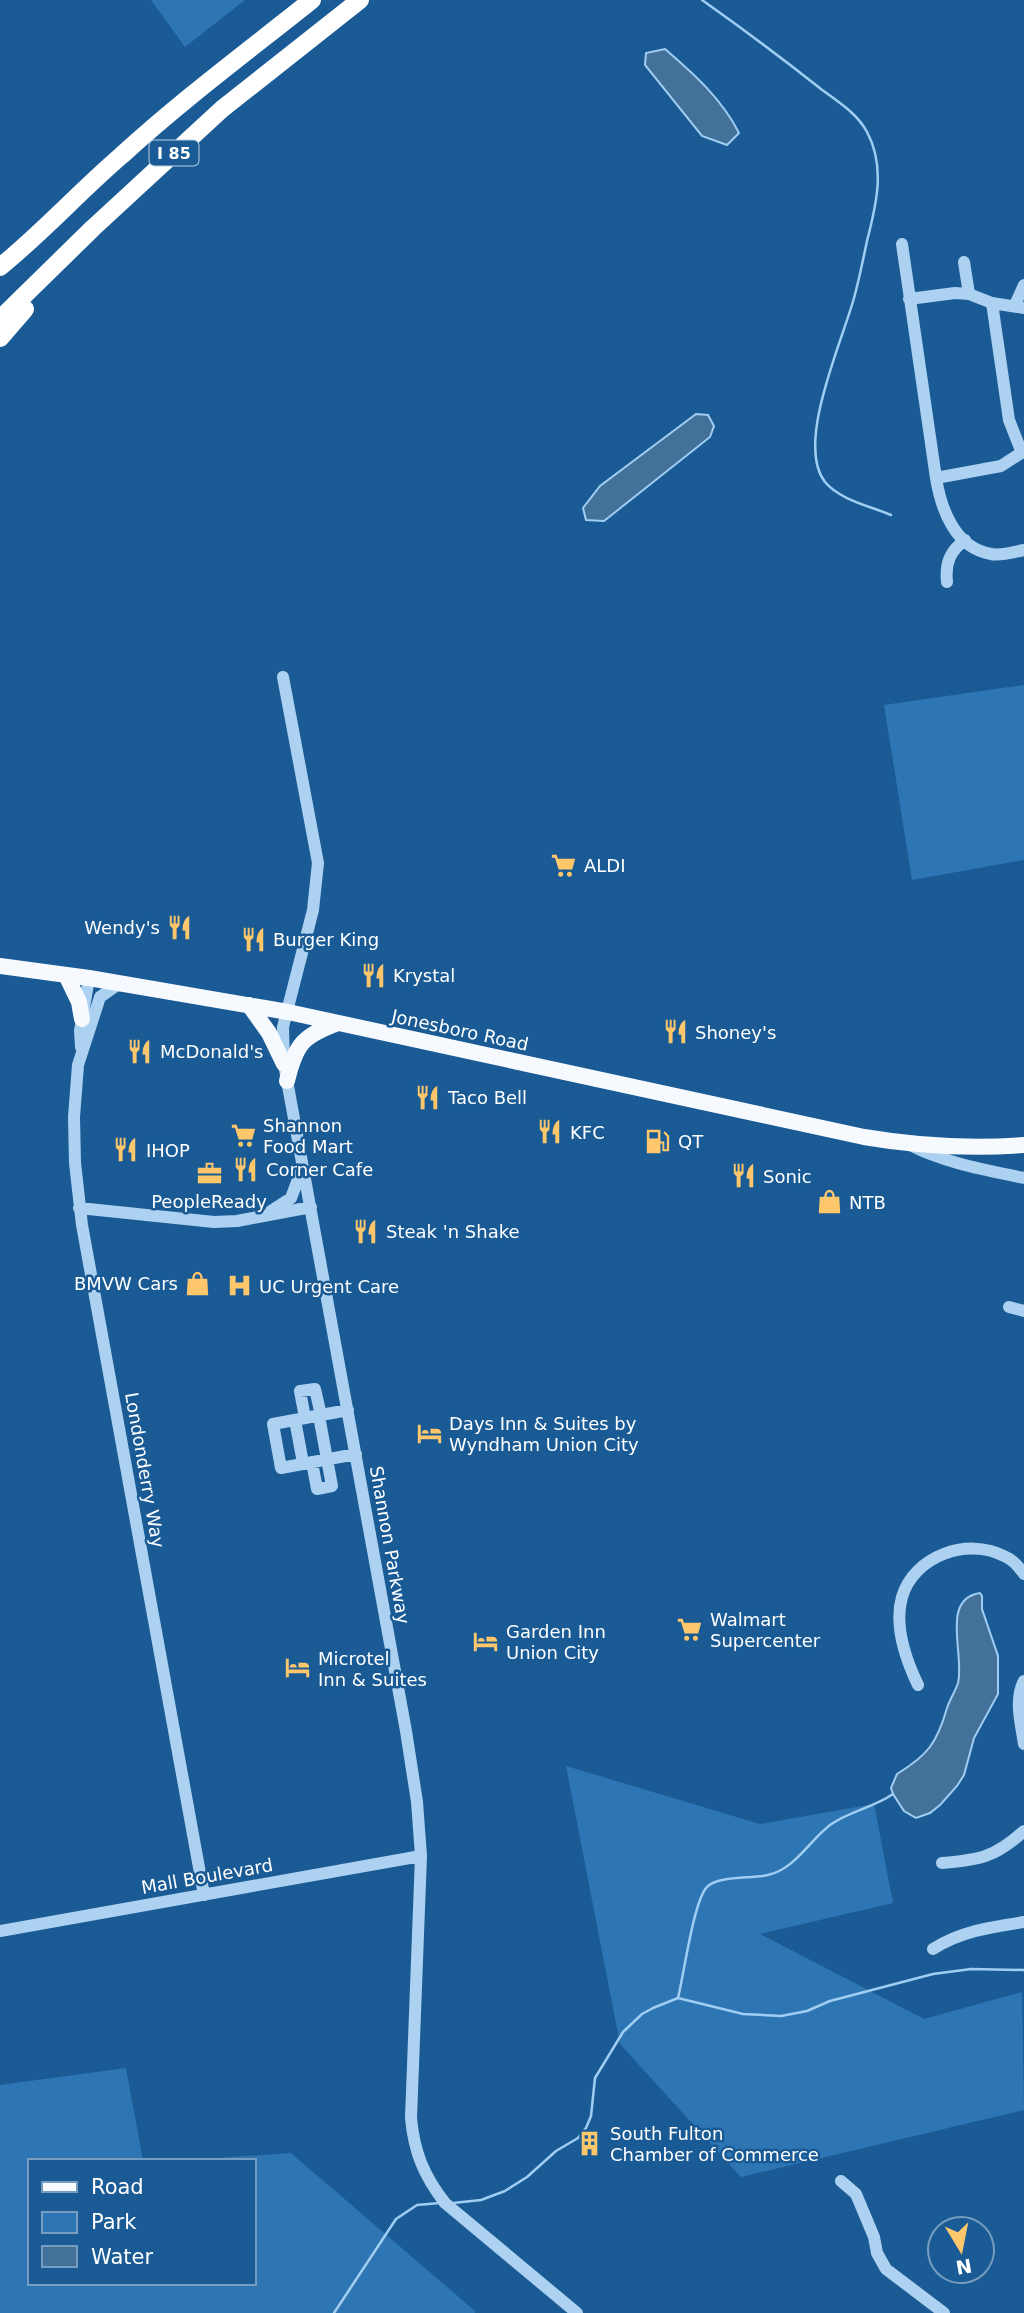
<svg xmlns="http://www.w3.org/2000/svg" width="1024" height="2313" viewBox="0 0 1024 2313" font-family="'DejaVu Sans',sans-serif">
	<rect width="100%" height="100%" fill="#1a5b95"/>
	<!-- green -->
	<path fill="#2e75b3" d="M151,0H245L185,47Z
		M1024,685V860L912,880L884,705Z
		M566,1766L760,1824L874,1804L893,1903L760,1934L924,2019L1022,1992L1024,2110L741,2177L620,2044Z
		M126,2068L143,2161H30V2283H254V2161H172L291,2153L474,2310L475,2313H0V2085Z"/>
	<!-- water -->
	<path fill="#44719a" stroke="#a0cdf2" stroke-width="2" d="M665,49C694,74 722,99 739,133L727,145L702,136L645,65L646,53Z
		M696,414L708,415L714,426L710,437L604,521L586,520L583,508L600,486Z
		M980,1593L982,1596V1609L998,1656V1694L974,1738L964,1775L957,1786L940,1805L930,1813L916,1818L904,1811L893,1794L891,1788L897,1774C928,1755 937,1743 947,1708C950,1699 955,1692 958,1683C965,1655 940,1599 980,1593Z"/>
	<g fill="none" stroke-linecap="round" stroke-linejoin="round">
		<!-- stream -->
		<path stroke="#a0cdf2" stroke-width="2.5" d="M702,0C743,29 782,58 821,89C838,102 857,113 867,132C886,167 876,206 867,241C863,260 859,280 854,298C842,342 795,444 825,482C840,500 870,506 891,515
			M678,1998C684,1974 693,1905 706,1888C716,1875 752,1879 768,1875C795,1869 809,1841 830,1825C849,1811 873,1808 893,1794
			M453,2203L481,2200L505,2191L527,2177L556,2151L578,2138L586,2128L591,2116L595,2078L623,2032L642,2014L653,2008L678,1998L743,2014L781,2016L807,2011L830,2001L933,1974L971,1969L1024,1970
			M334,2313L396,2219L417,2205L440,2203"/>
		<!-- minor -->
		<path stroke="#add1f0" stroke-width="12" d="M902,244L936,478C941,509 955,548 991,554C1001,556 1014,552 1024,550
			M964,262L969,294
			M909,299L955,293L969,294L992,303L1024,308
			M992,303L1009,420L1022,453
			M1015,305L1024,285
			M936,478L1001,466L1024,451
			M947,582C945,563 950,551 965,540
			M283,677L318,863L313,910L283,1027L284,1064L406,1731L417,1802L421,1856L411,2118C414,2152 424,2176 445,2203L577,2313
			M120,983L100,997L78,1065L74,1117L75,1163L82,1225L204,1895
			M81,1047L80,1031L89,978
			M910,1145C945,1163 986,1170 1024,1178
			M79,1208L214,1222L237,1221L311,1207
			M271,1211L291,1198L302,1169
			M1009,1307L1024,1311
			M348,1410L273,1424L281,1468L356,1454
			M305,1418L300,1391L315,1389L321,1415
			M295,1420L303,1463
			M312,1462L317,1489L332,1486L319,1416
			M1024,1681C1014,1699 1021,1724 1024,1744
			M918,1685C906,1660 894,1625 902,1597C914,1556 967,1537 1004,1556C1012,1559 1019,1567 1024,1574
			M942,1863C980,1860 995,1857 1024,1831
			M0,1931L421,1856
			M933,1949C961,1931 992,1927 1024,1922
			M841,2181L856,2194L874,2237L877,2253L886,2269L944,2313"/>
		<!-- major -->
		<path stroke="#f6faff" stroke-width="16" d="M0,966L89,978L288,1012L864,1137C917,1146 970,1149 1024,1145
			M66,975L79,1002L82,1019
			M249,1005L269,1033L284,1064
			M287,1081C296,1043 303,1036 338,1023"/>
		<!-- highway -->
		<path stroke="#fff" stroke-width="18" d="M0,267C43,232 80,191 122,155C182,100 248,51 312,0
			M0,319L93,228L222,109L360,0
			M0,338L25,309"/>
	</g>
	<!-- icons -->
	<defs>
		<symbol id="supermarket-bare" viewBox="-9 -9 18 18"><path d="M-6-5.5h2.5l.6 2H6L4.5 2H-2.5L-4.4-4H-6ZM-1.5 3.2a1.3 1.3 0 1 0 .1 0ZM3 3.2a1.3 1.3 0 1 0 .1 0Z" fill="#ffc76c" stroke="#1a5b95" stroke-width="2.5" paint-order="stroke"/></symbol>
		<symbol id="restaurant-bare" viewBox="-9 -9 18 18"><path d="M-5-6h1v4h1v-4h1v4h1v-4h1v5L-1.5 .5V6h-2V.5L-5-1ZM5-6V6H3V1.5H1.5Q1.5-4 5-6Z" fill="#ffc76c" stroke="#1a5b95" stroke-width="2.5" paint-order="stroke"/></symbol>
		<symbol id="fuel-bare" viewBox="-9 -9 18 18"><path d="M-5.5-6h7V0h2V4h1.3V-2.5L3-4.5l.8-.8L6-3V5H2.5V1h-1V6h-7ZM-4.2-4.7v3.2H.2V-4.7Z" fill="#ffc76c" stroke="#1a5b95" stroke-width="2.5" paint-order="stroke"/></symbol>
		<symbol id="office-bare" viewBox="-9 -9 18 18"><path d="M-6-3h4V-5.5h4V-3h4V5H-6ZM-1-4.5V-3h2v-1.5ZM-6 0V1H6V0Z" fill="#ffc76c" stroke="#1a5b95" stroke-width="2.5" paint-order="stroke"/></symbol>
		<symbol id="shop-bare" viewBox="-9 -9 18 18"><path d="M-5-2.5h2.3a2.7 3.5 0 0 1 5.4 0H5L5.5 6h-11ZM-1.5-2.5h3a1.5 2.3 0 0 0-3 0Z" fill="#ffc76c" stroke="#1a5b95" stroke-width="2.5" paint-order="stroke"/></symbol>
		<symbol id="hospital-bare" viewBox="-9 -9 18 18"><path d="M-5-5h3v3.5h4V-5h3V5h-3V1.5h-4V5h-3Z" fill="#ffc76c" stroke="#1a5b95" stroke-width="2.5" paint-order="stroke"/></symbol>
		<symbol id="hotel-bare" viewBox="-9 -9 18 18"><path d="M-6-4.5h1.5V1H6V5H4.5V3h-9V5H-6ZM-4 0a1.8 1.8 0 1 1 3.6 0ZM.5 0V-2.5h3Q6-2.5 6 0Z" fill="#ffc76c" stroke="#1a5b95" stroke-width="2.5" paint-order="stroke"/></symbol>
		<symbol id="building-bare" viewBox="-9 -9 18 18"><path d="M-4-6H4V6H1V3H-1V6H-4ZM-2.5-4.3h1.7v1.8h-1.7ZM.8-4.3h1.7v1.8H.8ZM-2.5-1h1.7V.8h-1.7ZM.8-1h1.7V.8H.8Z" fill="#ffc76c" stroke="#1a5b95" stroke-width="2.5" paint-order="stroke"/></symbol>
	</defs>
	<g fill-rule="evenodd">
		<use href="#supermarket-bare" x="546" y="848" width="35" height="35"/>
		<use href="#restaurant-bare" x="162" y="910" width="35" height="35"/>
		<use href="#restaurant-bare" x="236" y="922" width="35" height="35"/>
		<use href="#restaurant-bare" x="356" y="958" width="35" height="35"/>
		<use href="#restaurant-bare" x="658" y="1014" width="35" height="35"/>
		<use href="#restaurant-bare" x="122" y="1034" width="35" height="35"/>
		<use href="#restaurant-bare" x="410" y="1080" width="35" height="35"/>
		<use href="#restaurant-bare" x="532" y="1114" width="35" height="35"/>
		<use href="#supermarket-bare" x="226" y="1118" width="35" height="35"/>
		<use href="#fuel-bare" x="640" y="1124" width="35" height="35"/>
		<use href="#restaurant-bare" x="108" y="1132" width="35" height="35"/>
		<use href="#restaurant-bare" x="228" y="1152" width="35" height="35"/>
		<use href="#office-bare" x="192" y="1156" width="35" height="35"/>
		<use href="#restaurant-bare" x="726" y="1158" width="35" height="35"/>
		<use href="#shop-bare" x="812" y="1184" width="35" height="35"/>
		<use href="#restaurant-bare" x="348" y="1214" width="35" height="35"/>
		<use href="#shop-bare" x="180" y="1266" width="35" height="35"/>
		<use href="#hospital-bare" x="222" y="1268" width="35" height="35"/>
		<use href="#hotel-bare" x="412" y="1416" width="35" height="35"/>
		<use href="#supermarket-bare" x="672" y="1612" width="35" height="35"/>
		<use href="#hotel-bare" x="468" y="1624" width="35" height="35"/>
		<use href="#hotel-bare" x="280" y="1650" width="35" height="35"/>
		<use href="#building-bare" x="572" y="2126" width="35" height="35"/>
	</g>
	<g text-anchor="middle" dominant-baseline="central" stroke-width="5" stroke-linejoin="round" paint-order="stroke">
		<!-- shield labels -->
		<rect fill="#1a5b95" stroke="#bacedf" stroke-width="2" x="149.5" y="140.5" width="49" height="25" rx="5"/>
		<g font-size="16" font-weight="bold" fill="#fff">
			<text x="174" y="153">I 85</text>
		</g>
		<!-- poi labels -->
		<g font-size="18" fill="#fff" stroke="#1a5b95" text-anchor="start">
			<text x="584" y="865">ALDI</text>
			<text x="160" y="927" text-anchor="end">Wendy's</text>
			<text x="273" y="939">Burger King</text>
			<text x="393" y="975">Krystal</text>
			<text x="695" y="1032">Shoney's</text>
			<text x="160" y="1051">McDonald's</text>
			<text x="448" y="1097">Taco Bell</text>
			<text x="263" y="1125">Shannon<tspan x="263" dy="21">Food Mart</tspan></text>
			<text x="570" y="1132">KFC</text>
			<text x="678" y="1141">QT</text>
			<text x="146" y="1150">IHOP</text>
			<text x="266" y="1169">Corner Cafe</text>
			<text x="763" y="1176">Sonic</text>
			<text x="209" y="1201" text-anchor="middle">PeopleReady</text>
			<text x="849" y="1202">NTB</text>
			<text x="386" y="1231">Steak 'n Shake</text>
			<text x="178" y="1283" text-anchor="end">BMVW Cars</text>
			<text x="259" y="1286">UC Urgent Care</text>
			<text x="449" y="1423">Days Inn &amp; Suites by<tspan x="449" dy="21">Wyndham Union City</tspan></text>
			<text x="710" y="1619">Walmart<tspan x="710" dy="21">Supercenter</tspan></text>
			<text x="506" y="1631">Garden Inn<tspan x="506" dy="21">Union City</tspan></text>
			<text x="318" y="1658">Microtel<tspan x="318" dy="21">Inn &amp; Suites</tspan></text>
			<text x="610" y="2133">South Fulton<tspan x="610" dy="21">Chamber of Commerce</tspan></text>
		</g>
		<!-- street labels -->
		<g font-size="18" fill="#fff" stroke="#1a5b95">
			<text transform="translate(460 1030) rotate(12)">Jonesboro Road</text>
			<text transform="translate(145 1470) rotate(80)">Londonderry Way</text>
			<text transform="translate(390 1545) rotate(80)">Shannon Parkway</text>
			<text transform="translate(207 1876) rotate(-10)">Mall Boulevard</text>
		</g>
	</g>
	<!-- legend -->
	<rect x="28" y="2159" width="228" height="126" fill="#1a5b95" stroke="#769dbf" stroke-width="2"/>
	<rect x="42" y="2182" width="35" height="10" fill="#f6faff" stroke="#769dbf" stroke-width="2"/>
	<text x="91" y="2194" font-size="21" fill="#ffffff">Road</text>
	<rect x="42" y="2212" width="35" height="21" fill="#2e75b3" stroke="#769dbf" stroke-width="2"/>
	<text x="91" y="2229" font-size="21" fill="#ffffff">Park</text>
	<rect x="42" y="2246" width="35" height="21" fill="#44719a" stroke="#769dbf" stroke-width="2"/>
	<text x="91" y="2264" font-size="21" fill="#ffffff">Water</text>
	<!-- north arrow -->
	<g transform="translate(961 2250) rotate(170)"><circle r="33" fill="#1a5b95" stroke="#769dbf" stroke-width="2"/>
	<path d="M0-5L12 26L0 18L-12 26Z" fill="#ffc76c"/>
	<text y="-10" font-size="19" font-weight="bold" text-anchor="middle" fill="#ffffff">N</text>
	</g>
</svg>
